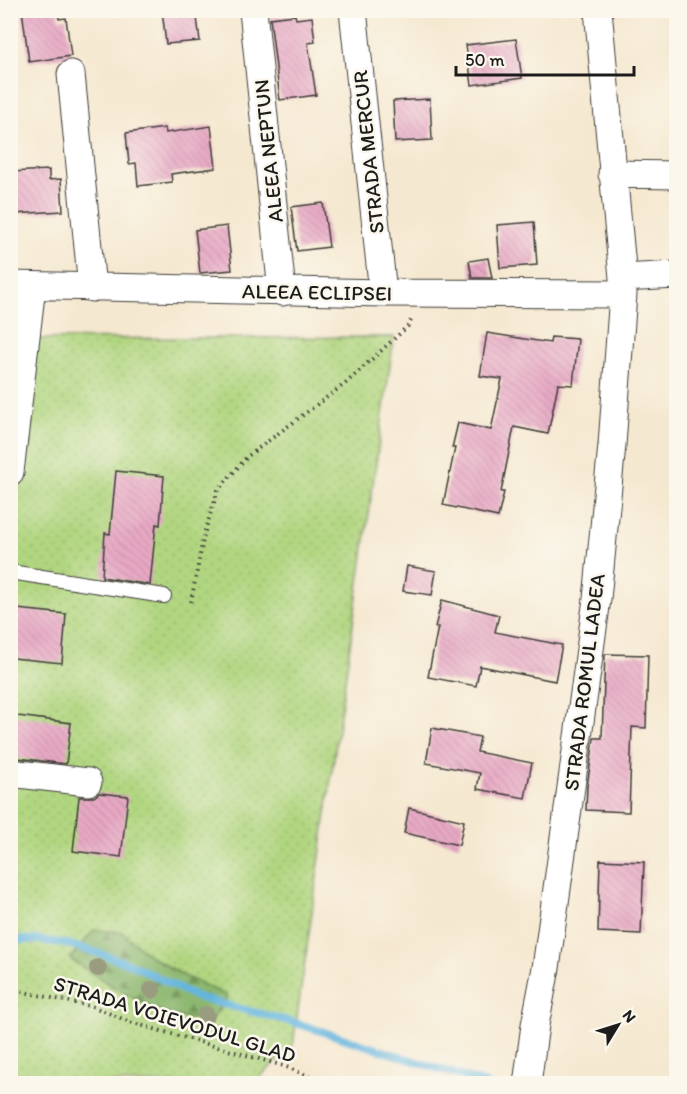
<svg xmlns="http://www.w3.org/2000/svg" width="687" height="1094" viewBox="0 0 687 1094" font-family="Itim,sans-serif">
	<defs>
		<pattern id="grass-dots" width="8" height="8" patternUnits="userSpaceOnUse" patternTransform="scale(1.5)"><rect width="8" height="8" fill="#b1d680"/><path d="M2 2h.1M6 6h.1" fill="none" stroke="#98b76e" stroke-width="1.8" stroke-linecap="round"/></pattern>
		<pattern id="forest-firs" width="22" height="20" patternUnits="userSpaceOnUse" patternTransform="scale(1.5)"><rect width="22" height="20" fill="#8cb76e"/><path d="M5 1l3.5 6h-7zM16 11l3.5 6h-7z" fill="#72945a"/></pattern>
		<pattern id="building-back-hatch" width="6" height="6" patternUnits="userSpaceOnUse" patternTransform="scale(1.5)"><rect width="6" height="6" fill="#e8a9c5"/><path d="M-1 5l2 2M0 0l6 6M5-1l2 2" fill="none" stroke="#c691a9"/></pattern>
	</defs>
	<rect width="100%" height="100%" fill="#fbf7ec"/>
	<filter id="ink" filterUnits="userSpaceOnUse"><feTurbulence type="fractalNoise" baseFrequency=".0167" numOctaves="2"/><feDisplacementMap in="SourceGraphic" scale="12" xChannelSelector="R" yChannelSelector="G"/><feConvolveMatrix kernelMatrix="1 2 1 2 8 2 1 2 1" color-interpolation-filters="sRGB"/></filter>
	<filter id="wash" filterUnits="userSpaceOnUse"><feTurbulence type="fractalNoise" baseFrequency=".008" numOctaves="4" result="noise"/><feDisplacementMap in="SourceGraphic" scale="24" xChannelSelector="R" yChannelSelector="G"/><feGaussianBlur stdDeviation="1.35" result="paint"/><feColorMatrix in="noise" values="0 0 0 0 0 0 0 0 0 0 0 0 0 0 0 0 0 1.4 0 .05"/><feComposite in="paint" operator="in"/></filter>
	<g filter="url(#wash)">
		<rect width="100%" height="100%" fill="#f5e8d0"/>
		<!-- grass -->
		<path fill="url(#grass-dots)" stroke="#66794e" stroke-width="1.5" d="M394,337L293,1045L254,1083H11L10,339Z"/>
		<!-- forest -->
		<path fill="url(#forest-firs)" stroke="#546a45" stroke-width="1.5" d="M94,930L122,932L150,956L186,977L228,996L211,1021C199,1019 185,1019 174,1016C143,1008 98,977 70,959Z"/>
		<g fill="none" stroke-linecap="round" stroke-linejoin="round">
			<!-- stream -->
			<path stroke="#64b5df" stroke-width="8" d="M10,940H39L67,944L98,953L133,965L196,997L296,1023L486,1084"/>
		</g>
		<g id="blocks">
			<!-- building -->
			<path fill="url(#building-back-hatch)" d="M22,10H58L59,19L66,18L71,56L29,62Z
				M162,10H196L200,41L166,44Z
				M295,15L296,19L312,17L315,42L308,43L316,95L280,100L270,18Z
				M516,39L522,78L472,85L466,45Z
				M430,99L432,140L395,142L393,101Z
				M211,126L216,168L171,174L172,182L138,186L136,163L129,164L126,133L165,128L166,133Z
				M49,170V180L61,179L63,211L13,214L10,172Z
				M323,203L329,247L297,251L291,207Z
				M534,222L537,265L500,268L497,225Z
				M227,226L232,270L200,273L195,230Z
				M488,258L492,278H472L469,261Z
				M487,333L550,343L551,337L578,339L573,385L558,384L548,434L514,427L501,492H504L498,517L443,505L455,448H452L458,423L491,430L502,379L480,376Z
				M116,471L164,476L160,525L156,524L150,585L102,577L105,533L110,534Z
				M407,566L436,571L432,595L403,591Z
				M442,600L499,615L495,632L562,645L555,681L480,666L476,686L428,677L438,627H435Z
				M17,609L66,614L62,663L13,658Z
				M605,654L648,655L646,728L632,727L629,812L586,810L587,787L594,738H602Z
				M10,715L71,723L66,764L10,757Z
				M432,728L480,737L477,752L532,763L525,798L477,789L480,773L426,763Z
				M99,793L128,796L121,857L73,851L79,797H94Z
				M409,808L464,821L459,845L404,833Z
				M600,860L644,862L641,934L598,932Z"/>
		</g>
	</g>
	<g filter="url(#ink)">
		<use href="#blocks" fill-opacity="0" stroke="#3d3b37" stroke-width="1.5"/>
		<g fill="none" stroke-linecap="round" stroke-linejoin="round">
			<defs>
				<path id="service" d="M10,572L164,596"/>
				<path id="minor" d="M253,10L282,292
					M353,10L383,293
					M71,74L92,288
					M612,174L676,175
					M623,278L676,275
					M10,285L383,293L623,294
					M10,472L32,286
					M10,773L88,782
					M527,1084L535,1025L546,968L597,599L612,445L623,294V278L598,10"/>
			</defs>
			<!-- service casing -->
			<use href="#service" stroke="#3d3b37" stroke-width="16"/>
			<!-- minor casing -->
			<use href="#minor" stroke="#3d3b37" stroke-width="29"/>
			<!-- path -->
			<path stroke="#3d3b37" stroke-width="4" stroke-dasharray="1.5 4.5" stroke-linecap="butt" d="M191,602L204,534L218,490L248,456L346,383L408,326L413,317
				M10,989L94,1007L130,1022L284,1066L329,1084"/>
			<!-- service -->
			<use href="#service" stroke="#fff" stroke-width="14"/>
			<!-- minor -->
			<use href="#minor" stroke="#fff" stroke-width="27"/>
		</g>
		<!-- trees -->
		<g fill="#9a9c80">
			<circle cx="98" cy="968" r="9"/>
			<circle cx="152" cy="990" r="9"/>
			<circle cx="206" cy="1015" r="9"/>
		</g>
	</g>
	<g text-anchor="middle" dominant-baseline="central" stroke-width="5" stroke-linejoin="round" paint-order="stroke">
		<!-- street labels -->
		<g font-size="21" fill="#1c1c1c" stroke="#fbf7ec">
			<text transform="translate(268 151) rotate(-96)">ALEEA NEPTUN</text>
			<text transform="translate(368 152) rotate(-96)">STRADA MERCUR</text>
			<text transform="translate(317 292) rotate(1)">ALEEA ECLIPSEI</text>
			<text transform="translate(584 682) rotate(-83)">STRADA ROMUL LADEA</text>
			<text transform="translate(175 1019) rotate(17)">STRADA VOIEVODUL GLAD</text>
		</g>
	</g>
	<!-- margin -->
	<rect width="687" height="1094" fill="none" stroke="#fbf7ec" stroke-width="36"/>
	<!-- north arrow -->
	<g transform="translate(618 1025) rotate(52)" stroke="#fbf7ec" stroke-width="4.5" paint-order="stroke">
	<path d="M0-4.5L10 22L0 15L-10 22Z" fill="#1c1c1c"/>
	<text y="-9" font-size="16" font-weight="bold" text-anchor="middle" fill="#1c1c1c">N</text>
	</g>
	<!-- scale -->
	<path d="M456 66v9h178v-9" fill="none" stroke="#1c1c1c" stroke-width="3"/>
	<text x="465" y="66" font-size="18" fill="#1c1c1c" stroke="#fbf7ec" stroke-width="4.5" paint-order="stroke">50 m</text>
</svg>
